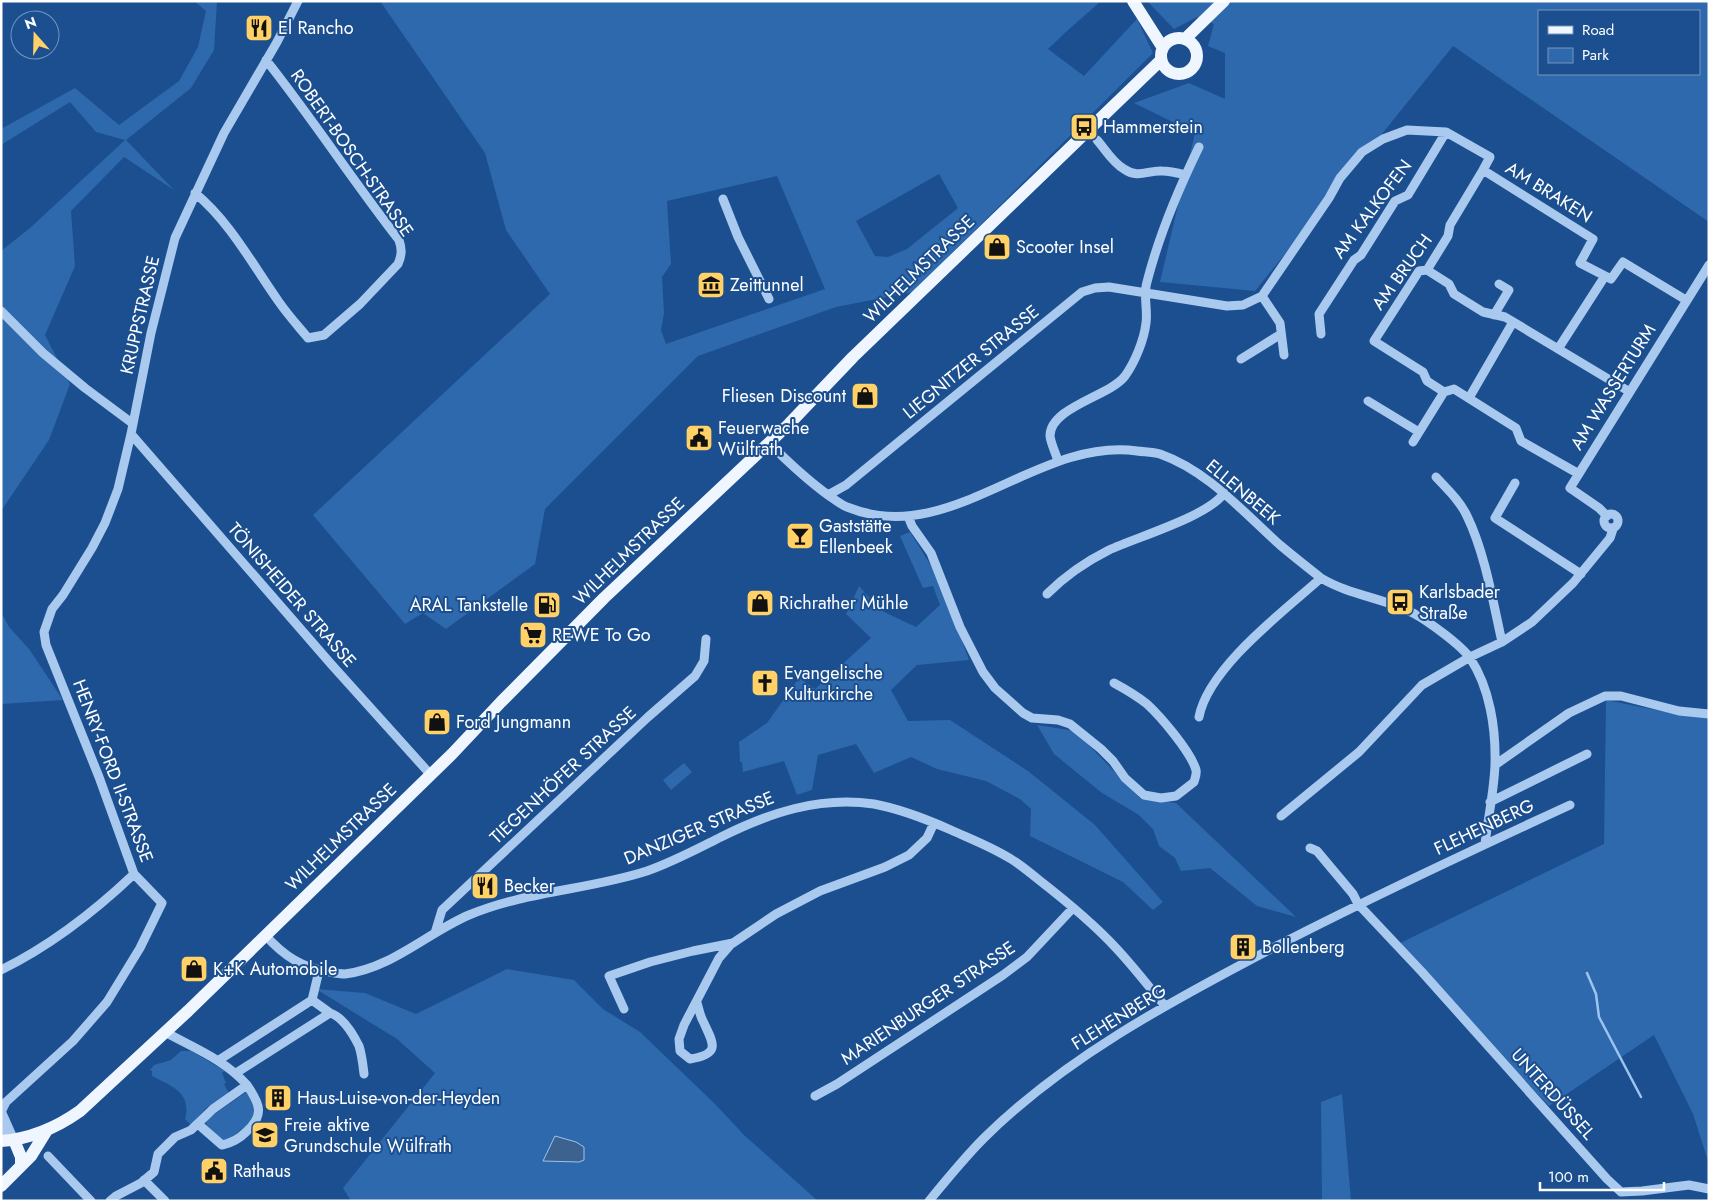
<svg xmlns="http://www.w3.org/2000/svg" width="1710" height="1202" viewBox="0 0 1710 1202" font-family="Jost,sans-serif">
	<rect width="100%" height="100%" fill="#1b4f8f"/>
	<!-- green -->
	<path fill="#2e69ad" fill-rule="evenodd" d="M194,1H217L214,50L191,88L126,140L174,190L124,157L71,211L75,266L45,335L70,384L49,440L1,511V251L30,228L125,140L96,132L70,102L1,145V129L75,88L119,125L179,81L198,47L206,11Z
		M380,1H1101L1067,31L1048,49L1084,76L1137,19L1153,53L913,292L836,307L698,356L545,509L535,564L446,629L423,613L405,624L313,515L550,294L506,230L485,153ZM939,174L958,208L907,249L888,257L875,256L856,221ZM777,176L825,289L666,344L661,330L664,313L662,277L671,264L667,201Z
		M1147,1H1709V222L1453,46L1255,291L1160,282L1195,133L1134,103L1189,83L1225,99V53L1208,46L1214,24L1197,17L1174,29ZM1539,11H1699V74H1539Z
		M910,532L938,577L969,660L917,665L891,690L908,721L950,720L1028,771L1095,825L1163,902L1153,910L1123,882L1030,836L1031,809L1020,799L986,781L937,769L911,757L874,773L856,744L818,755L812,790L797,795L784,761L743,772L742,762H740L739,742L767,723L799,678L815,689L871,638L846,614L859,586L880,610L916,627L940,605L933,586L923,588L900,536Z
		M1,612L9,627L29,649L63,700L1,704Z
		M1606,700L1671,713L1709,716V1164L1693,1114L1654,1035L1549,1106L1396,945L1604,844Z
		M1037,725L1075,731L1140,798L1176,803L1296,917L1257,906L1210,868L1181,871L1175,858L1159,846L1153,829L1139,815L1102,793L1054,754Z
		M684,763L692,772L671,790L663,780Z
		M507,969L574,980L603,1009L640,1032L715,1104L744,1135L818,1201H351L343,1188L435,1073L397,1039L316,989L365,993L416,1014Z
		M181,1051H191L225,1071L222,1073L226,1083L224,1084L229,1093L220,1100L206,1108L191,1125L185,1119C192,1093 172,1086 152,1076V1071L150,1070L154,1065L171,1060Z
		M248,1091L256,1106L254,1120L229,1139L221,1140L206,1124L207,1119Z
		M1342,1094L1351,1201H1322L1321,1102Z"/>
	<!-- water -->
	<path fill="#3c6290" stroke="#9cc4f0" d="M555,1136L576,1142L584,1147V1160L579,1162L543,1161Z"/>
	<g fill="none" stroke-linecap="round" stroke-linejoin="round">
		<!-- stream -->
		<path stroke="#9cc4f0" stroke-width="2.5" d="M1587,973L1596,994L1599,1017L1641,1097"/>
		<!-- minor -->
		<path stroke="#a9c9ee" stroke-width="9" d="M1097,140C1105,149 1113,163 1124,169C1138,179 1148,170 1162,171C1170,171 1178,173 1186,175
			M1483,170L1450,225L1448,236L1427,270L1419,271L1374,341L1423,372L1427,381L1444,392L1454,389L1516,428L1521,441L1579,474
			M195,193C231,223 252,264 279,302C288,315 298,326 308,338L324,335L360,304L398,264C402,255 402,249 399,240C353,181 312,118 266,60
			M723,199L738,237L769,299
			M1427,270L1449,284L1454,294L1483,312L1505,317L1630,392
			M1262,296L1280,323L1284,355
			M1,311L43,353L85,388L132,423
			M1494,315L1509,290L1499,284
			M1321,334L1319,314L1354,260L1361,255L1395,201L1408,195L1446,132
			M1558,349L1605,276
			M1241,359L1281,334
			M1469,398L1513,322
			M1368,401L1419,432
			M131,434L331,664L430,774
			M1413,442L1444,392
			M769,443C788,462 806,479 828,495C834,499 841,505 847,507C950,549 1036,437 1137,451C1144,452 1153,452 1160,454C1208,471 1242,511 1280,545C1293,556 1307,567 1321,578C1349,595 1384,598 1413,613C1428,621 1461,645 1470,658C1490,688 1496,729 1495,765C1494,791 1488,818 1485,844
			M1058,461C1056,454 1051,444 1050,436C1050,407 1110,396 1125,376C1135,362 1144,340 1146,323C1148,310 1143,295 1147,282C1159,235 1178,190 1199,147
			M1436,477C1448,490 1460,501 1467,516C1485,553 1493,602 1502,642
			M1515,483L1495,518L1581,574
			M828,495L846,485L1082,292L1095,288L1109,287L1227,306L1243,305L1262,296L1329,198L1340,178L1362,152L1383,139L1407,130L1446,132L1490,157L1483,170L1593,239L1580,263L1611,279L1623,262L1686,300
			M1604 521a7 7 0 1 1 14 0a7 7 0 1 1-14 0Z
			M908,516L912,526L931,553L960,627L983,672L995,688L1023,713L1032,718L1058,720L1070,724L1101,749L1113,761L1125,778L1144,795L1161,798L1176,796L1194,782C1195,778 1197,774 1196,770C1191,752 1161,717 1147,704C1137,696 1125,689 1114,683
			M1607,516L1599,508L1570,488L1709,265
			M1047,594C1066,575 1085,562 1109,550C1137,537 1209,516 1224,493
			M1199,717C1208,668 1284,611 1321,578
			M1495,765L1569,713L1605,696H1621L1679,711L1709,714
			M1490,802L1587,754
			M1281,816L1359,752L1422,685L1470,657L1502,642L1532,622L1573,583L1610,538L1613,529
			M1310,848L1317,851L1353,894L1358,904L1422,972L1607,1179L1621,1192L1642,1191L1689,1185L1709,1189
			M435,933L442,910L648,717L695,676L704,661L706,639
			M265,935C284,956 302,968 330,972C335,973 340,974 345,974C392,968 427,933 469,915C526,891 588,890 647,871C673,862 697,849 721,837C769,813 819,796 874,804C901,809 926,819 951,830C971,839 992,847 1011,859C1021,865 1030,873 1039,880C1066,901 1093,923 1116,948C1133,966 1149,987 1165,1006
			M1,970C50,946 94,912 134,874
			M697,1003C699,1009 700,1016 703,1021C713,1043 722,1054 690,1059L680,1051L679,1039L684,1025L719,958L732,943
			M624,1009L609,976L650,962L693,951L733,943L776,914L820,891L885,867L909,855L927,838L934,823
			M330,1013C343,1017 353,1034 359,1046C362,1055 363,1066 364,1074
			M219,1060L312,1000
			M236,1073L330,1013L312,1000L319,971
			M815,1096L837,1084L1003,975L1027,957L1073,908
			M2,1113L14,1140
			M1,1121L2,1110L6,1102L73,1041L107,1002L140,948L162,903L134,874L99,777L46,645L44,632L52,609L63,595L92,548L105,523L118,489L131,434L151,333L175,238L224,133L277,42L298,1
			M198,1124L222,1145C232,1143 239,1139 246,1132C265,1115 260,1104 247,1085
			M1,1125L3,1141
			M48,1156L91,1201
			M144,1180L165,1201
			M110,1201L116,1196L141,1183L154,1172L158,1154L175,1137L191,1130L213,1109L247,1085C225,1060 194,1048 165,1032
			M929,1201C947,1179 965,1157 984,1138C1065,1058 1168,1003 1267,951C1367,899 1468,852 1570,805"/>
		<!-- major -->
		<path stroke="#f0f6ff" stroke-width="12" d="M1133,1L1163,48
			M1161 56a18 18 0 1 1 36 0a18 18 0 1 1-36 0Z
			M1186,38L1224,1
			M14,1140L21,1157V1166
			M1,1141C31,1139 56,1128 80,1111L188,1011L452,754L501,702L604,598L789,424L853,357L1161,60
			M1,1186L31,1156L47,1130"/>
	</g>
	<!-- icons -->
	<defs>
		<symbol id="restaurant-square" viewBox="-11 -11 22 22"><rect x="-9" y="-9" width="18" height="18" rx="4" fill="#ffd166" stroke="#1b4f8f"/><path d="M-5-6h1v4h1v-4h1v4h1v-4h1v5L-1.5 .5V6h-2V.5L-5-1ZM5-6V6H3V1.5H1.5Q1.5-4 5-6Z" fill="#111"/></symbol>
		<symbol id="bus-square" viewBox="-11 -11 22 22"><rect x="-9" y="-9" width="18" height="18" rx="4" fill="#ffd166" stroke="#1b4f8f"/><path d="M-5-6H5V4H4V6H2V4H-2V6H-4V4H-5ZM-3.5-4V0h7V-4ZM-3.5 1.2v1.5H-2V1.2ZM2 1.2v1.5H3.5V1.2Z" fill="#111"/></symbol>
		<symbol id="shop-square" viewBox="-11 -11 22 22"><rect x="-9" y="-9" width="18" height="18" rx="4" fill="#ffd166" stroke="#1b4f8f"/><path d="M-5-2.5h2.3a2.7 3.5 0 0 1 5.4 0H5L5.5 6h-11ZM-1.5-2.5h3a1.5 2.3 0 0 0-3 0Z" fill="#111"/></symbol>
		<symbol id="museum-square" viewBox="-11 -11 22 22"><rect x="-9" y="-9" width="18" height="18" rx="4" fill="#ffd166" stroke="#1b4f8f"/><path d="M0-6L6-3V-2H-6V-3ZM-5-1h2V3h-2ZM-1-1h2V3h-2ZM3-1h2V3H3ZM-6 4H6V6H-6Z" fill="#111"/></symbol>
		<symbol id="civic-square" viewBox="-11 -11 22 22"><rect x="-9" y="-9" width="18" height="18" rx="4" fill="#ffd166" stroke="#1b4f8f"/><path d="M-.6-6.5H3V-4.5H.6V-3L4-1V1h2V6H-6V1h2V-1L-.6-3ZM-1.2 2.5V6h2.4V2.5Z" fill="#111"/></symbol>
		<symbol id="bar-square" viewBox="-11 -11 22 22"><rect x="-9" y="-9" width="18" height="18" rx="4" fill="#ffd166" stroke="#1b4f8f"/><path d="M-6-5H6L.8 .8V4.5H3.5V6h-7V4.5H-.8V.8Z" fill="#111"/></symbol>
		<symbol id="fuel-square" viewBox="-11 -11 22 22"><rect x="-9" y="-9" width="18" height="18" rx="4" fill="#ffd166" stroke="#1b4f8f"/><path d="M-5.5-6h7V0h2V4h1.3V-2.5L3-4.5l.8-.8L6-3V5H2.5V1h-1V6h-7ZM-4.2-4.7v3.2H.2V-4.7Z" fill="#111"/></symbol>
		<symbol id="supermarket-square" viewBox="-11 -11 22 22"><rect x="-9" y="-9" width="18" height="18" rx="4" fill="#ffd166" stroke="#1b4f8f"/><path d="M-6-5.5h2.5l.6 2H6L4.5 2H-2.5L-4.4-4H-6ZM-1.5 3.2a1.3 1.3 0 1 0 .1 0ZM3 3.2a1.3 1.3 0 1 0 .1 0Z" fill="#111"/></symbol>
		<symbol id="church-square" viewBox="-11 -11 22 22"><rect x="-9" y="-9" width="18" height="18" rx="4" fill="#ffd166" stroke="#1b4f8f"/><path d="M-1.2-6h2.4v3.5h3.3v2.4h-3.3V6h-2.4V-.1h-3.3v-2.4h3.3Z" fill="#111"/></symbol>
		<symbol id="building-square" viewBox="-11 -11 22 22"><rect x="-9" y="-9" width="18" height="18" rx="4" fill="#ffd166" stroke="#1b4f8f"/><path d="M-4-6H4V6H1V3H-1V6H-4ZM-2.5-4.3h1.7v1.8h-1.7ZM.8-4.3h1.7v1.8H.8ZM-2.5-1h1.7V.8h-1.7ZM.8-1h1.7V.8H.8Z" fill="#111"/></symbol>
		<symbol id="school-square" viewBox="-11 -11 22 22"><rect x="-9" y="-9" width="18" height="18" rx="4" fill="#ffd166" stroke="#1b4f8f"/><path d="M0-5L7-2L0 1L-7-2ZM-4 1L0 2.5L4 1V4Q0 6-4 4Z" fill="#111"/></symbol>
	</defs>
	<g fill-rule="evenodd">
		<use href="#restaurant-square" x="243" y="12" width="32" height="32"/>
		<use href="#bus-square" x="1068" y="111" width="32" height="32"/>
		<use href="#shop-square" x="981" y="231" width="32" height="32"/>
		<use href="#museum-square" x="695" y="269" width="32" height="32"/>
		<use href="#shop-square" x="849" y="380" width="32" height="32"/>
		<use href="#civic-square" x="683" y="422" width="32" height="32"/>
		<use href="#bar-square" x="784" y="520" width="32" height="32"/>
		<use href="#bus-square" x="1384" y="586" width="32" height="32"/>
		<use href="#shop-square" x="744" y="587" width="32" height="32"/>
		<use href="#fuel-square" x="531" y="589" width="32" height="32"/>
		<use href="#supermarket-square" x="517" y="619" width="32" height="32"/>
		<use href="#church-square" x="749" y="667" width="32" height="32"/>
		<use href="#shop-square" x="421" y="706" width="32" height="32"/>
		<use href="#restaurant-square" x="469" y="870" width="32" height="32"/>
		<use href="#building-square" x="1227" y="931" width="32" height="32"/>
		<use href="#shop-square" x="178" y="953" width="32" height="32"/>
		<use href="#building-square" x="262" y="1082" width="32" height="32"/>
		<use href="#school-square" x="249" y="1119" width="32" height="32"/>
		<use href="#civic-square" x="198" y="1155" width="32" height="32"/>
	</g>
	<g text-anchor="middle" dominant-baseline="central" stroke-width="4" stroke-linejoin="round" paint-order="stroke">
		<!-- poi labels -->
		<g font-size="18" fill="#fff" stroke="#1b4f8f" text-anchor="start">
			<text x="278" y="28">El Rancho</text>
			<text x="1103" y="127">Hammerstein</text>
			<text x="1016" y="247">Scooter Insel</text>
			<text x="730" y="285">Zeittunnel</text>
			<text x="846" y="396" text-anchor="end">Fliesen Discount</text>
			<text x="718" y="428">Feuerwache<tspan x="718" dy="21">Wülfrath</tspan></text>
			<text x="819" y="526">Gaststätte<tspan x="819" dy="21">Ellenbeek</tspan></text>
			<text x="1419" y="592">Karlsbader<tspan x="1419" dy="21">Straße</tspan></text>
			<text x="779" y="603">Richrather Mühle</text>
			<text x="528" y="605" text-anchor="end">ARAL Tankstelle</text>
			<text x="552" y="635">REWE To Go</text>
			<text x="784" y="673">Evangelische<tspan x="784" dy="21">Kulturkirche</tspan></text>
			<text x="456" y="722">Ford Jungmann</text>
			<text x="504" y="886">Becker</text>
			<text x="1262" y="947">Bollenberg</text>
			<text x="213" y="969">K+K Automobile</text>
			<text x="297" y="1098">Haus-Luise-von-der-Heyden</text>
			<text x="284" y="1125">Freie aktive<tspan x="284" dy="21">Grundschule Wülfrath</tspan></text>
			<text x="233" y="1171">Rathaus</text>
		</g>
		<!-- street labels -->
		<g font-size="18" fill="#fff" stroke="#1b4f8f">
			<text transform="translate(352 153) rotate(55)">ROBERT-BOSCH-STRASSE</text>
			<text transform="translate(1549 192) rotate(32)">AM BRAKEN</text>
			<text transform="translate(1372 209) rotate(-53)">AM KALKOFEN</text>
			<text transform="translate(919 269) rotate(-44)">WILHELMSTRASSE</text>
			<text transform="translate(1402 272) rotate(-54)">AM BRUCH</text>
			<text transform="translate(140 315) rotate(-77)">KRUPPSTRASSE</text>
			<text transform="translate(971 362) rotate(-39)">LIEGNITZER STRASSE</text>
			<text transform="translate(1613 387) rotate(-58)">AM WASSERTURM</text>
			<text transform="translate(1243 492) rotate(40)">ELLENBEEK</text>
			<text transform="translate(629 551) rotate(-44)">WILHELMSTRASSE</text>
			<text transform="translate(292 595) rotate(49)">TÖNISHEIDER STRASSE</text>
			<text transform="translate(113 771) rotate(69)">HENRY-FORD II-STRASSE</text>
			<text transform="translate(563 775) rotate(-43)">TIEGENHÖFER STRASSE</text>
			<text transform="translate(1484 827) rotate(-25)">FLEHENBERG</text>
			<text transform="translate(699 828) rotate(-23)">DANZIGER STRASSE</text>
			<text transform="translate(341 837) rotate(-44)">WILHELMSTRASSE</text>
			<text transform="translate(928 1003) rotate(-34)">MARIENBURGER STRASSE</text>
			<text transform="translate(1119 1017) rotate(-32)">FLEHENBERG</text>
			<text transform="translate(1553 1094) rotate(48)">UNTERDÜSSEL</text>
		</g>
	</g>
	<!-- border -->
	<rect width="1710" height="1202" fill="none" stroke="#ffffff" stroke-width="5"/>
	<!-- legend -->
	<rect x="1538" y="10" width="162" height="65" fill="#1b4f8f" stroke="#7695bc"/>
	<rect x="1548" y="26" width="25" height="8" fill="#f0f6ff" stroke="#7695bc"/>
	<text x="1582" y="35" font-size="15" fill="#ffffff">Road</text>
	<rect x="1548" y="48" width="25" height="15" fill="#2e69ad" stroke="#7695bc"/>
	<text x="1582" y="60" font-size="15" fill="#ffffff">Park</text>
	<!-- north arrow -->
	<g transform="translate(35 35) rotate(340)"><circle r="24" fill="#1b4f8f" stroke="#7695bc"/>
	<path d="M0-4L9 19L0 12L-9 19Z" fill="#ffd166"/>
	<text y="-8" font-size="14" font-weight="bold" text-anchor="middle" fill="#ffffff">N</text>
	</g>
	<!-- scale -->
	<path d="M1540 1182v8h124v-8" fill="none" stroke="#ffffff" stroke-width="2.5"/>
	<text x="1548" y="1182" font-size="15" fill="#ffffff" stroke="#1b4f8f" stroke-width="4" paint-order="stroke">100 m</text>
</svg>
